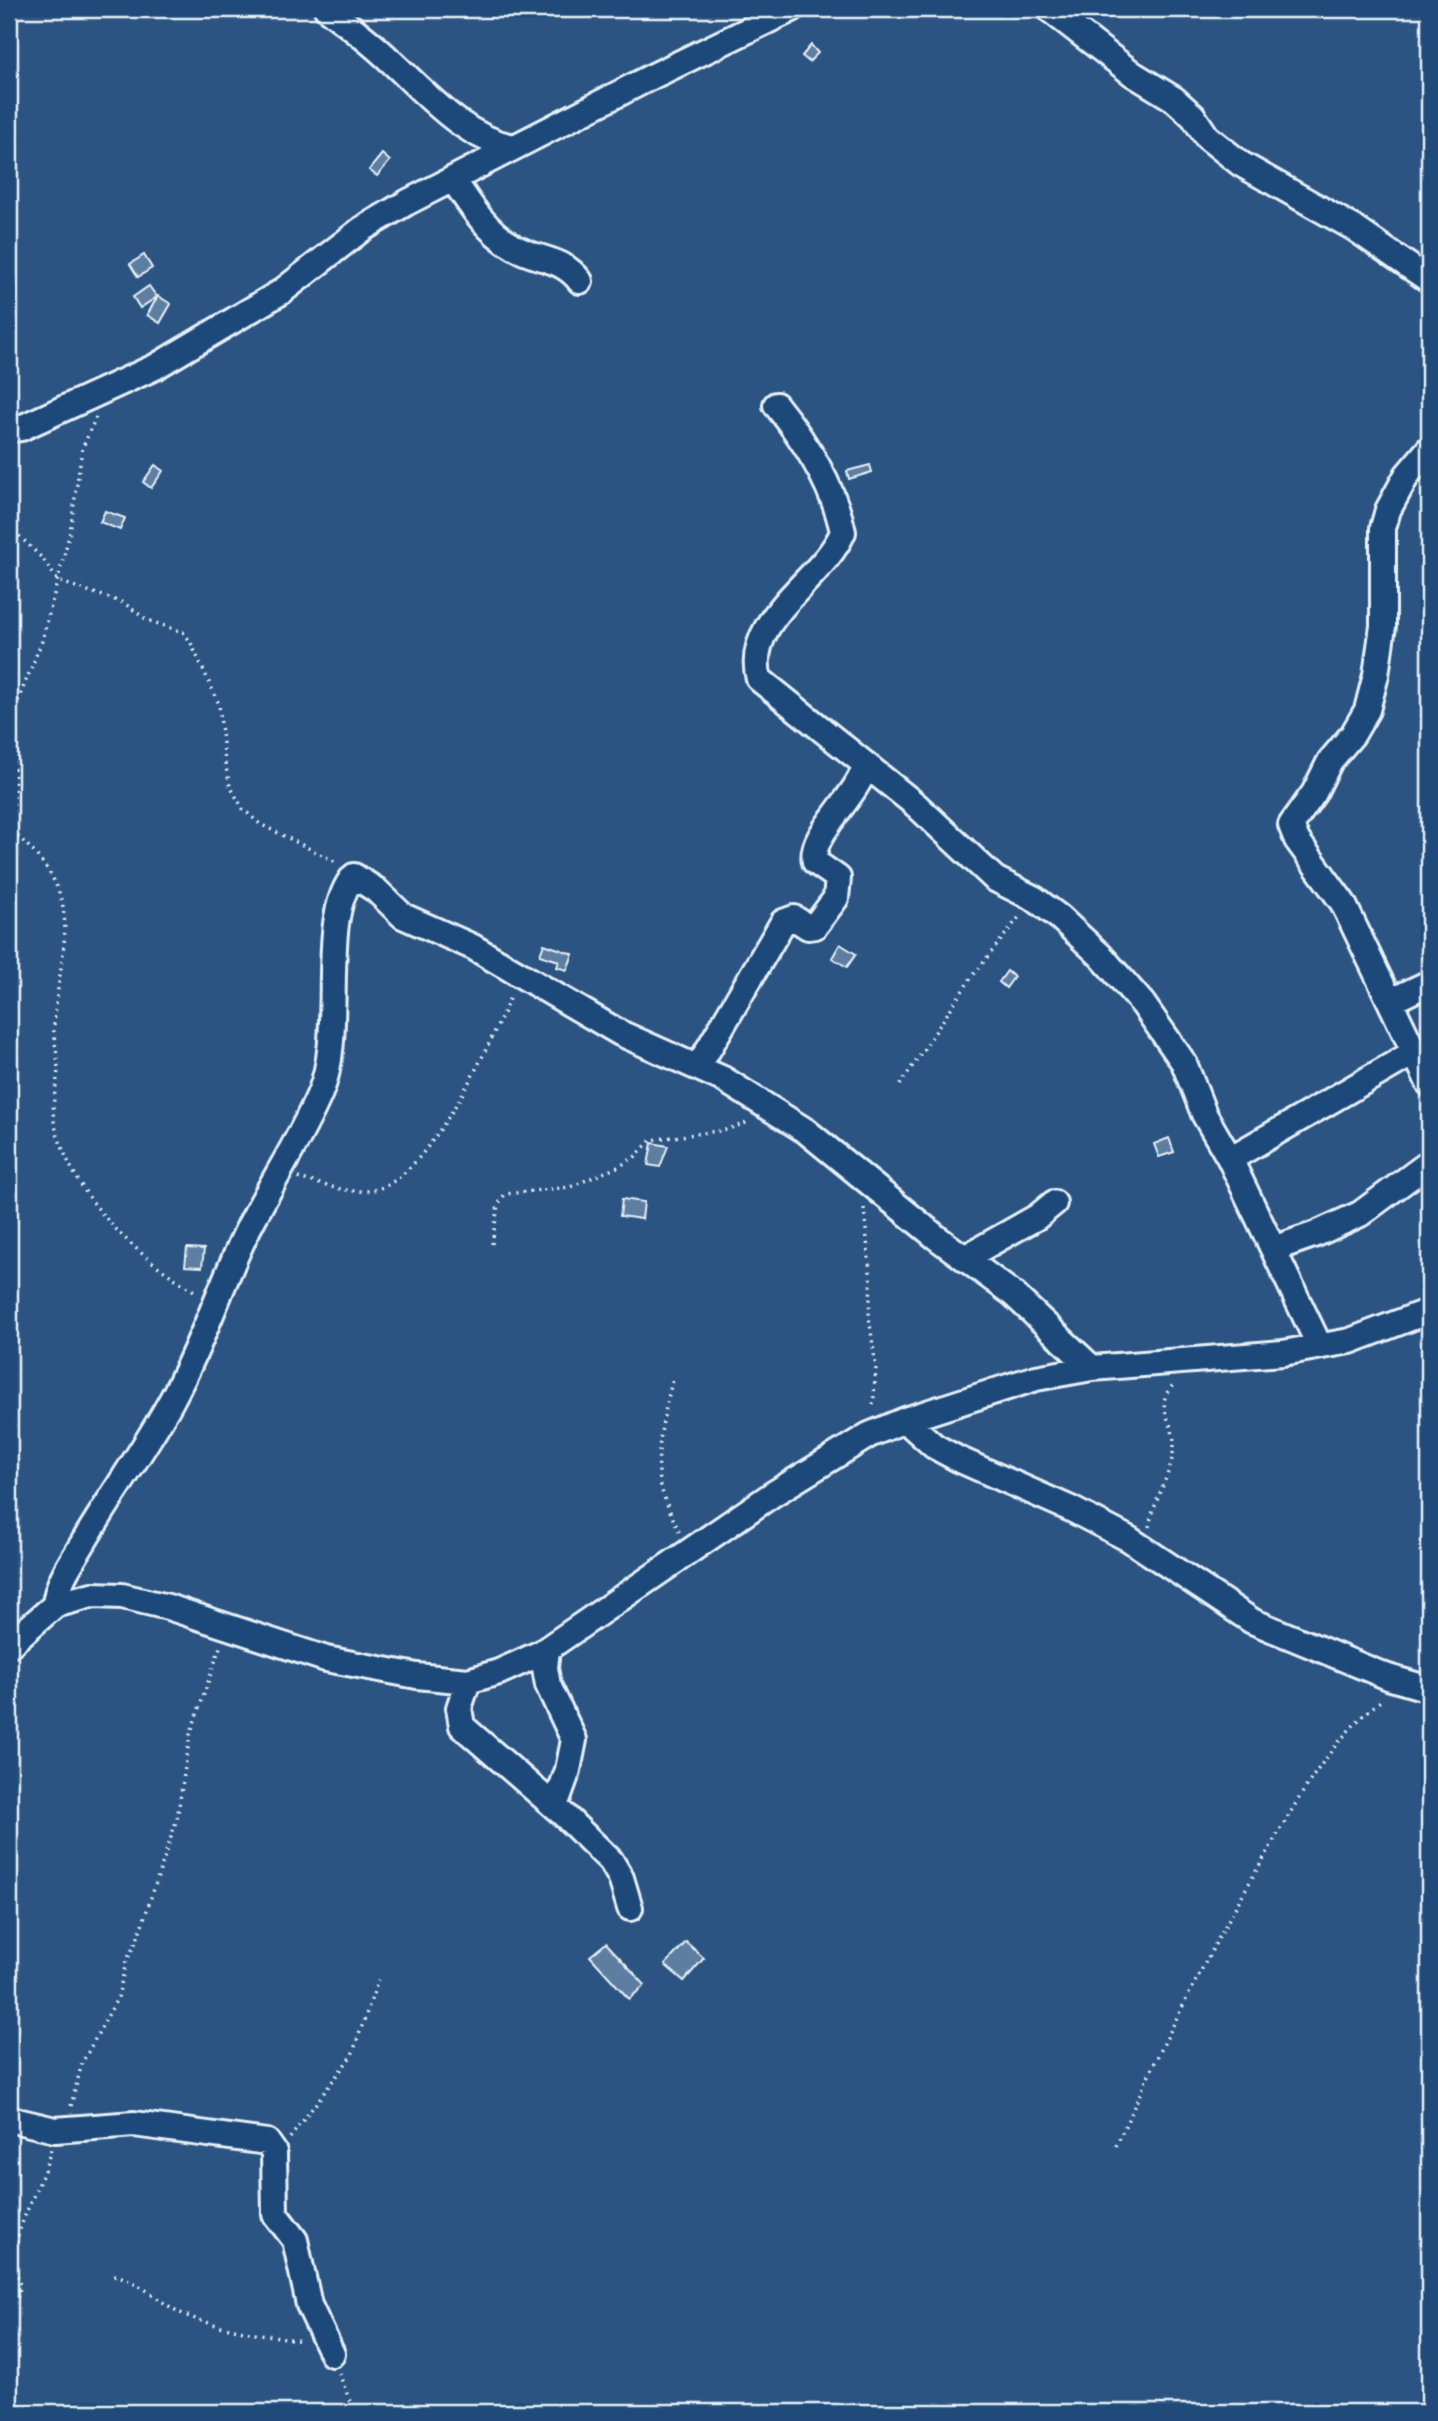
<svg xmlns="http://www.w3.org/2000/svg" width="1438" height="2421" viewBox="0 0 1438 2421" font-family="'Indie Flower',sans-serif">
	<rect width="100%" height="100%" fill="#2b5482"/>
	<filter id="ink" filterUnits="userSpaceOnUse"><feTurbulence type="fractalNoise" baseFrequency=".0143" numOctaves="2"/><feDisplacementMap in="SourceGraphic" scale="14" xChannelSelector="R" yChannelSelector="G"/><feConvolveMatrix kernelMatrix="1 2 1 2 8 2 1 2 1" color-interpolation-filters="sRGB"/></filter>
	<g filter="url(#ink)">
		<!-- building -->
		<path fill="#5d7da1" stroke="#e8f1f8" stroke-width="2" d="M811,45L818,53L809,62L802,56Z
			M382,154L390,161L377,176L369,170Z
			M144,255L152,268L138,277L130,264Z
			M149,286L157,297L140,308L133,297Z
			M158,296L171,304L160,323L147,315Z
			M155,465L163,471L151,488L143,482Z
			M870,465L872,472L849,479L847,471Z
			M105,511L125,518L120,530L100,522Z
			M544,944L573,954L567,970L557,967L559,961L540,955Z
			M840,944L856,954L847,967L832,958Z
			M1007,971L1014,977L1006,988L999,982Z
			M1169,1138L1174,1152L1159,1157L1154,1144Z
			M652,1143L668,1146L660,1167L648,1165Z
			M622,1199L644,1202L642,1219L620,1216Z
			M187,1248L204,1249L202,1267L185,1266Z
			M686,1942L704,1958L684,1981L665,1965Z
			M606,1943L645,1985L629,1999L590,1956Z"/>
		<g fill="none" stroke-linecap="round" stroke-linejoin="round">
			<defs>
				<path id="street" d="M327,9C343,21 359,33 374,46C417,82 456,136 513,147
					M1049,9L1133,74L1174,99L1193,116L1207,137L1241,164L1354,228L1429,280
					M453,179C470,205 486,231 514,247C538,261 562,257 580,281
					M776,405C804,440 834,487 843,532C823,580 742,619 759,679L916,805L995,879L1035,899L1059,917L1101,956L1143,1004L1184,1063L1204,1114L1230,1159L1319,1345
					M9,430L21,428L155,367L281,292L362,229L406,203L651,77L792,9
					M1429,449L1407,475L1388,510L1383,528V626L1376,675L1367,710L1353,734L1330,761L1314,793L1291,825L1297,840L1343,903L1429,1083
					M1391,1001L1429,983
					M698,1067L783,922L794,918L808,927L815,926L836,898L838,878L815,862C808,835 856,799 866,765
					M1230,1159L1415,1052
					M1273,1249L1316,1234L1360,1214L1429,1163
					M966,1257L1037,1217L1054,1203
					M905,1420L934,1446L958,1459L1071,1509L1129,1539L1252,1621L1388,1677L1429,1689
					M55,1605C57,1582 71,1563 83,1543C111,1496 143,1451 170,1403C201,1347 220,1286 248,1229C271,1183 300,1140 320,1093C346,1034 317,917 354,876L376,890L403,916L473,947L620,1033L723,1079L806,1131L936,1237L1013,1294L1092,1368
					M9,1645L55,1605L92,1595L122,1596L168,1607L326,1659L417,1676L468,1681L499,1672L541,1653L773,1494L869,1435L905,1420L1036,1378L1092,1368L1283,1353L1350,1341L1429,1311
					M547,1649L545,1668L548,1685L574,1740L568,1770L555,1806
					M468,1681L459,1708L462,1726L564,1815L611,1861L621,1878L630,1908
					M9,2119L55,2130L134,2124L267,2142L274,2152L275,2214L295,2240L309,2305L332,2354"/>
			</defs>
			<!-- street casing -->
			<use href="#street" stroke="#e8f1f8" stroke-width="30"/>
			<!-- path -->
			<path stroke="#e8f1f8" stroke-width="3.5" stroke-dasharray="2 5" stroke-linecap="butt" d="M96,417L82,449L70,532L42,641L15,708L11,747L15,778L12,825L13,832C90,899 60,939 54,1026C53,1040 58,1054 58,1068C57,1088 50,1106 55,1126C75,1199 133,1254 196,1292
				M9,526L43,559L58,581L124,603L147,620L183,632L190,641L219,704L225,763L230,786L243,809L260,824L338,863
				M900,1085L971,978L1020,916
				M298,1178C323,1184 352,1196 377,1189C428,1177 492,1041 511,995
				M864,1208L871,1282L869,1316L876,1368L873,1409
				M492,1244L498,1205L505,1194L570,1187L620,1166L636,1156L651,1140L725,1130L749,1122
				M672,1381C664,1417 652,1457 663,1494C668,1507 674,1521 680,1534
				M1149,1527C1154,1499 1173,1472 1174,1444C1174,1419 1152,1406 1174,1384
				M71,2106L82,2063L118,1997L126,1962L137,1940L177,1819L190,1735L220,1647
				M290,2138L352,2055L378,1980
				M1116,2146C1160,2048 1208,1953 1262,1861C1296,1803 1329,1740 1383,1699
				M114,2275C143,2281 162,2307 190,2317C226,2330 264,2334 302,2341
				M9,2309C32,2282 10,2279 14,2253C20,2216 42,2185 51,2149
				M339,2373L354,2412"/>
			<!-- street -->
			<use href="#street" stroke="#1f4a7a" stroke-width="24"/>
		</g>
	</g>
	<!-- margin -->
	<rect width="1438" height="2421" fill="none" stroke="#1f4a7a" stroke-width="35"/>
	<rect x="18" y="18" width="1403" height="2386" fill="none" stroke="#e8f1f8" stroke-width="2.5" filter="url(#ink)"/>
</svg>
